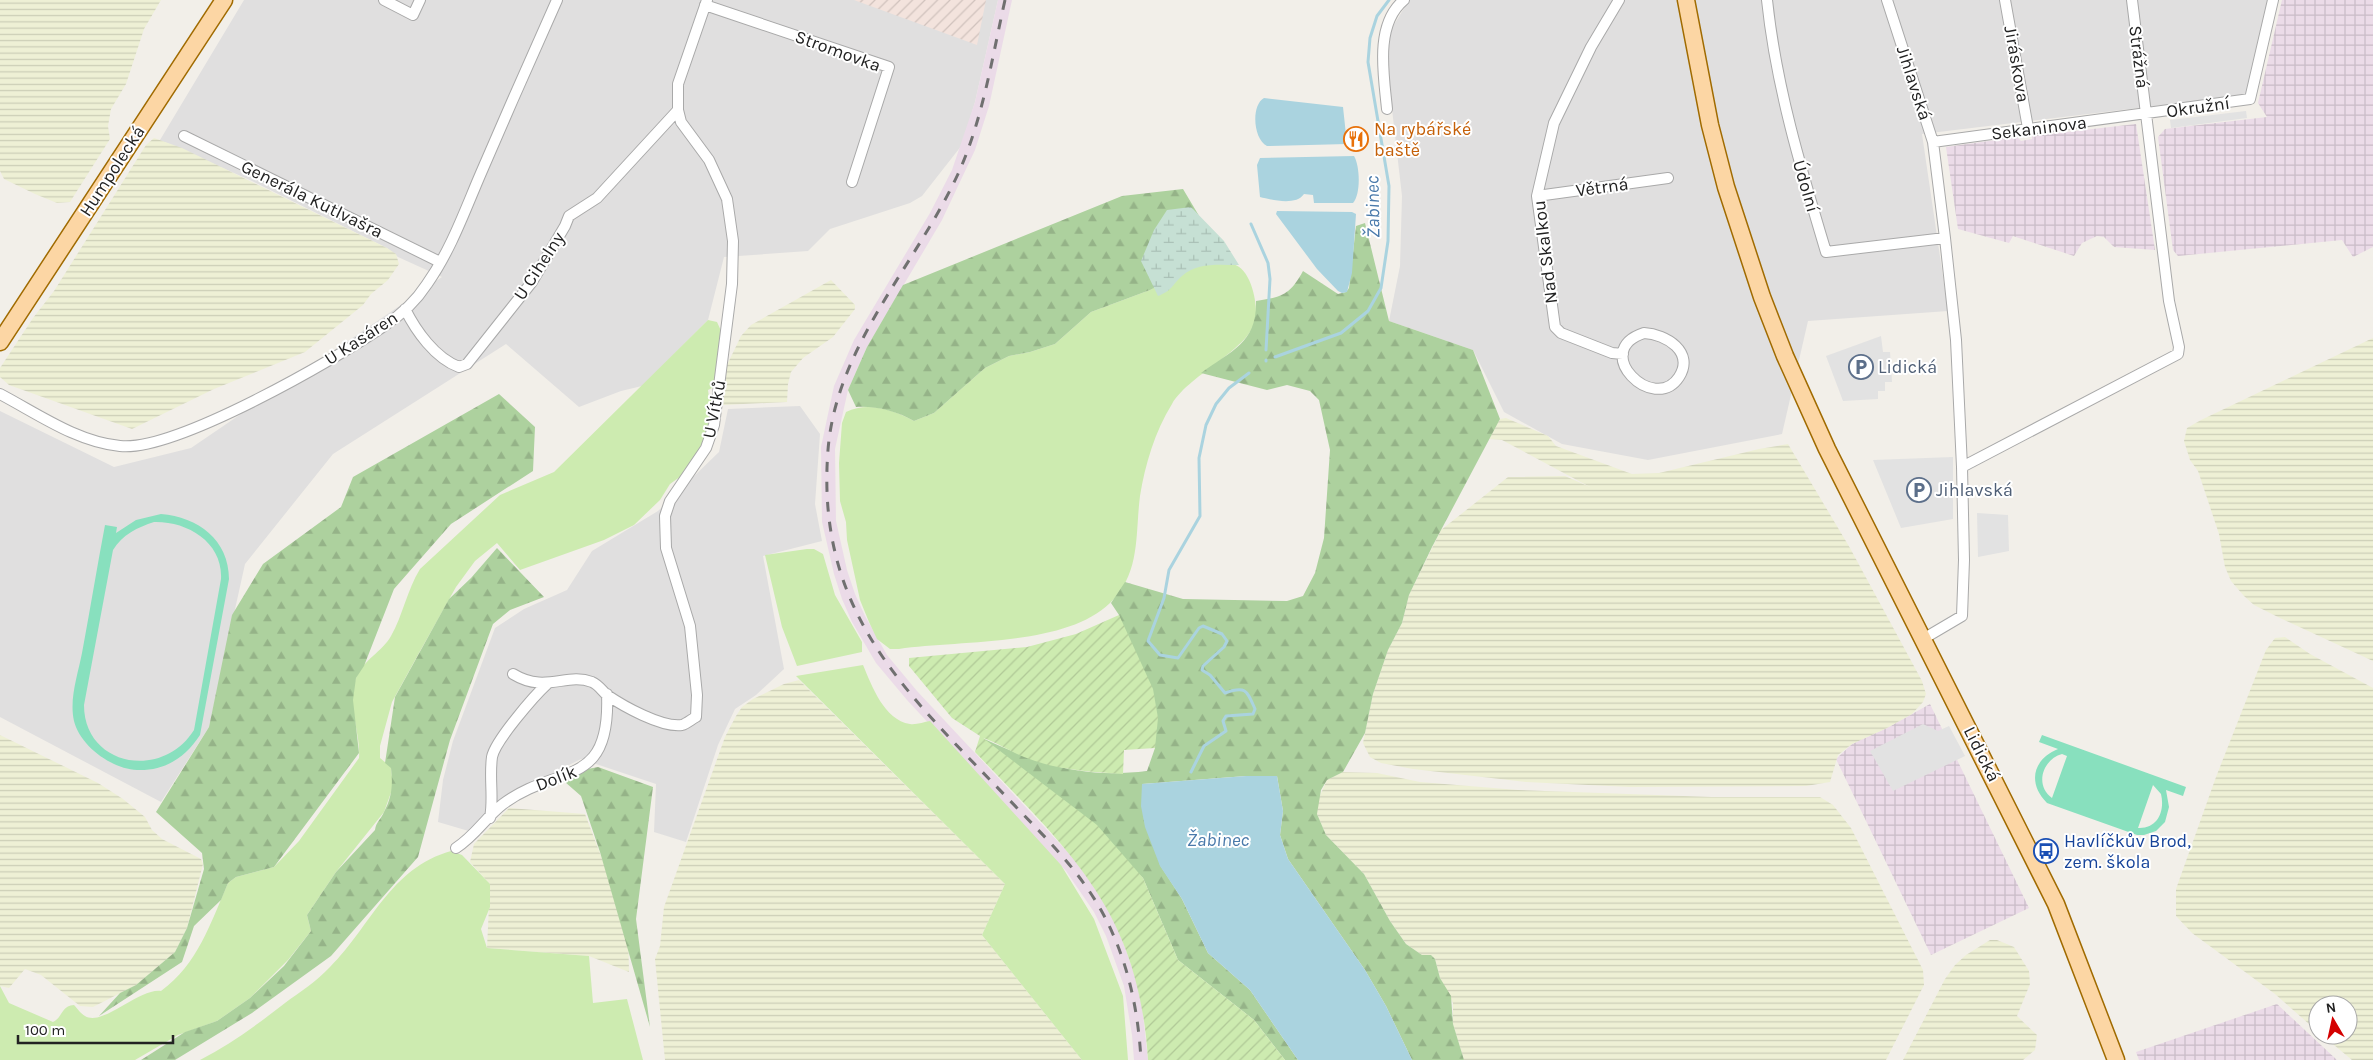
<svg xmlns="http://www.w3.org/2000/svg" width="2373" height="1060" viewBox="0 0 2373 1060" font-family="Karla,sans-serif">
	<defs>
		<pattern id="industrial-grid" width="8" height="8" patternUnits="userSpaceOnUse" patternTransform="scale(1.25)"><rect width="8" height="8" fill="#ebdbe8"/><path d="M0 4h8M4 0v8" fill="none" stroke="#c9bcc7"/></pattern>
		<pattern id="military-furrows" width="10" height="10" patternUnits="userSpaceOnUse" patternTransform="scale(1.25)"><rect width="10" height="10" fill="#f3e3dd"/><path d="M-1 1l2-2M0 10L10 0M9 11l2-2" fill="none" stroke="#d0c2bd"/></pattern>
		<pattern id="farmland-rules" width="6" height="5" patternUnits="userSpaceOnUse" patternTransform="scale(1.25)"><rect width="6" height="5" fill="#eef0d5"/><path d="M0 2.5h6" fill="none" stroke="#ccceb7"/></pattern>
		<pattern id="forest-firs" width="22" height="20" patternUnits="userSpaceOnUse" patternTransform="scale(1.25)"><rect width="22" height="20" fill="#add19e"/><path d="M5 1l3.5 6h-7zM16 11l3.5 6h-7z" fill="#95b388"/></pattern>
		<pattern id="wetland-marsh" width="20" height="14" patternUnits="userSpaceOnUse" patternTransform="scale(1.25)"><rect width="20" height="14" fill="#c6e0d4"/><path d="M1 5h8M5 5V1M11 12h8M15 12V8" fill="none" stroke="#aac0b6"/></pattern>
		<pattern id="garden-furrows" width="10" height="10" patternUnits="userSpaceOnUse" patternTransform="scale(1.25)"><rect width="10" height="10" fill="#cdebb0"/><path d="M-1 1l2-2M0 10L10 0M9 11l2-2" fill="none" stroke="#b0c997"/></pattern>
	</defs>
	<rect width="100%" height="100%" fill="#f2efe9"/>
	<!-- residential -->
	<path fill="#e0dfdf" d="M244,0H998L975,102L962,145L922,196L910,203L830,229L808,251L724,257L708,320L642,386L621,391L579,407L506,344L333,454L245,564L209,727L161,802L0,717V411L114,467L191,448L442,277L398,257L387,248L252,181L160,140Z
		M1409,0H2268L2246,95L1922,134L1948,311L1808,321L1782,434L1648,460L1562,444L1504,412L1473,350L1389,321L1400,266L1402,196L1386,57L1389,33Z
		M800,406L820,434L815,504L822,541L763,556L784,669L756,695L735,709L718,745L686,842L654,832L656,784L581,759L499,800L472,832L438,822L443,780L453,741L495,628L524,609L567,590L592,551L658,511L719,452L728,409Z"/>
	<!-- industrial -->
	<path fill="url(#industrial-grid)" d="M2282,0H2373V247L2353,257L2342,240L2178,256L2173,250L2158,137L2165,129L2267,117L2258,103Z
		M2136,124L2155,250L2114,247L2104,237L2097,236L2082,243L2074,256L2013,236L2009,243L1958,229L1946,147L2017,137L2021,141L2032,139V136Z
		M1930,704L2029,908L1931,955L1836,759L1852,744L1887,728Z
		M2277,1004L2337,1060H2139L2136,1052Z"/>
	<!-- military -->
	<path fill="url(#military-furrows)" d="M854,0H986L977,45Z"/>
	<!-- railway -->
	<path fill="#ebdbe8" d="M998,0H1012L989,106L975,150L942,220L867,347L848,390L835,449L836,521L847,570L855,594L865,616L887,655L917,691L1077,862L1106,905L1119,930L1137,982L1142,1005L1148,1060H1134L1132,1035L1124,986L1106,936L1094,912L1066,871L907,700L876,663L852,622L842,599L834,574L822,522L821,447L834,386L854,340L930,213L952,170L975,102Z"/>
	<!-- farmland -->
	<path fill="url(#farmland-rules)" d="M0,0H161L144,29L126,84L111,109L108,126L110,139L70,202L57,203L35,194L4,179L0,171Z
		M154,138L182,148L387,248L396,254L399,264L388,280L371,294L363,305L305,352L214,389L132,429L9,385L0,377V368L33,318L54,291L146,145Z
		M831,280L855,305V309L833,337L803,358L791,372L788,384L787,402L723,405L727,365L741,336L751,325Z
		M2373,338V661L2278,617L2254,605L2244,596L2231,581L2225,567L2219,534L2198,471L2190,460L2184,441L2187,428L2201,420Z
		M1506,418L1548,436L1556,446L1632,474L1659,473L1759,449L1788,444L1850,548L1922,681L1926,694L1923,702L1912,714L1887,728L1852,744L1838,755L1830,782L1806,786L1630,787L1526,782L1413,769L1381,763L1370,757L1363,743L1373,694L1388,650L1402,623L1409,595L1441,530L1508,477L1565,476L1590,487L1502,440L1489,439L1500,419Z
		M2285,637L2310,654L2373,688V1060H2352L2322,1035H2348V1005H2318V1032L2275,994L2192,933L2176,916V889L2216,777L2266,650L2275,638Z
		M799,680L1005,884L982,935L1082,1060H665L655,959L660,946L664,907L725,737L736,716L742,707L753,699L784,684Z
		M0,735L98,783L123,799L145,817L152,830L162,839L201,859L203,864L187,928L175,952L136,985L93,1007L80,1006L41,975L25,969L9,988L0,986Z
		M1343,772L1377,773L1420,782L1518,790L1712,797H1820L1833,805L1851,828L1923,970L1924,985L1886,1060H1464L1453,1024V1003L1440,978L1435,959L1431,955H1422L1406,944L1390,921L1364,874L1326,835L1317,814L1318,800L1327,780Z
		M509,808L585,814L628,927L629,972L589,956L487,948L490,884L470,862L474,844Z
		M1990,940H1997L2014,947L2029,971L2030,984L2017,1016L2037,1035L2035,1050L2023,1060H1903L1945,979L1955,965L1966,955Z"/>
	<!-- grass -->
	<path fill="#cdebb0" d="M1195,263C1206,263 1222,261 1233,264C1251,269 1257,301 1256,316C1254,348 1190,373 1172,404C1155,431 1145,465 1140,496C1135,535 1141,573 1110,603C1065,647 958,640 899,649H890L877,639L869,622L860,600L847,540L846,522L840,501L839,463L842,423L846,412C868,401 894,410 914,421L934,413L985,368L1009,356L1030,352L1055,344L1091,312L1150,290Z
		M708,320L717,322L722,333L716,386L708,390L709,397L714,399L705,445L684,474L670,484L660,500L634,525L604,540L520,570L497,543L475,561L456,587L419,653L392,702L380,746V758L391,767L393,787L384,812L336,872L307,915L311,931L288,960L250,998L217,1021L178,1035L135,1060H0V986L9,1003L53,1022C63,1017 61,1006 74,1005C77,1008 81,1014 85,1016C103,1027 139,988 161,991C198,964 210,924 228,883L236,877L274,867L299,841L359,758C361,733 346,703 356,678C363,660 382,652 391,636C403,615 407,590 420,569L500,495L554,472Z
		M807,549H814L823,554L835,595L862,642V652L797,666L782,627L765,555Z
		M863,665C872,686 884,720 910,724C916,725 924,722 930,721L1061,865L1094,919L1123,996L1128,1060H1082L982,935L1005,884L796,676Z
		M451,851L462,855L490,884V907L481,929L487,948L589,956L593,1003L627,999L643,1060H200C231,1044 258,1024 285,1003C300,992 317,981 330,967C371,926 390,868 451,851Z"/>
	<!-- forest -->
	<path fill="url(#forest-firs)" d="M1183,189L1226,261L1210,259L1150,290L1091,312L1055,344L1030,352L1009,356L985,368L934,413L914,421C896,411 877,406 856,407L848,390L867,347L903,285L1122,196Z
		M1365,223L1389,321L1473,350L1500,419L1432,547L1409,595L1402,623L1388,650L1373,694L1365,733L1343,772L1327,780L1321,790L1317,814L1326,835L1364,874L1390,921L1406,944L1422,955H1431L1435,959L1440,978L1451,996L1453,1024L1464,1060H1412L1386,1006L1365,970L1288,859L1280,835L1283,811L1277,776H1246L1142,784L1160,865L1182,899L1208,953L1250,990L1298,1060H1285L1254,1020L1178,960L1143,878L1025,771L980,737C1038,764 1082,779 1147,771L1155,748L1119,615L1111,603L1125,582L1183,599L1287,601L1303,596L1315,573L1324,538L1330,450L1319,400L1310,391L1287,385L1267,390L1201,373C1232,350 1257,343 1256,301C1282,297 1290,295 1303,271L1338,294L1346,292L1349,288L1356,226Z
		M499,394L535,427L533,471L451,524L394,589L364,666L356,678L353,700L359,753L274,867L236,877L228,883L221,900L194,926L182,962L99,1016L120,993L136,985L175,952L187,928L204,869L202,853L156,812L209,727L232,615L263,564L341,507L353,477Z
		M497,548L544,597L510,610L493,624L450,740L418,857L331,956L252,1013L175,1060H141L185,1032L217,1021L250,998L284,966L311,931L307,915L336,872L375,830C376,822 381,819 384,812C392,797 393,784 391,768L385,763L395,697L449,599L471,578Z
		M598,767L653,787L636,919L650,1027L600,852L581,796L557,775Z"/>
	<!-- wetland -->
	<path fill="url(#wetland-marsh)" d="M1191,207L1224,241L1239,265C1219,265 1197,262 1182,276C1171,286 1173,290 1158,296L1141,261L1154,230L1167,210Z"/>
	<!-- garden -->
	<path fill="url(#garden-furrows)" d="M1119,615L1153,689L1158,718L1155,748L1124,750L1123,774C1090,772 1056,770 1024,757C1011,752 996,742 983,738L1097,825L1143,878L1178,960L1254,1020L1285,1060H1148C1139,911 1071,853 975,752L980,736L952,718L909,666V658L1027,647L1076,634Z"/>
	<!-- pitch -->
	<path fill="#88e0be" fill-rule="evenodd" d="M161,514C198,517 229,540 229,579L200,735C185,758 165,771 137,770C112,769 80,746 74,721C69,699 78,674 82,653C90,610 97,567 105,525L117,527L116,533L136,520ZM154,522C187,521 223,542 221,579L194,730C162,781 84,766 84,705L113,550C122,535 138,527 154,522Z
		M2042,735L2186,787L2183,796L2166,790L2169,807L2165,822L2156,831L2144,835H2137L2047,803C2027,783 2033,759 2058,749L2039,742ZM2062,754L2067,756L2052,798C2034,785 2043,759 2062,754ZM2153,785L2161,794C2165,811 2158,829 2138,828Z"/>
	<!-- parking -->
	<path fill="#e2e2e2" d="M2246,111L2247,118L2171,128L2170,120Z
		M1881,336L1883,352H1890L1892,382H1885V391H1878V399L1843,401L1826,356Z
		M1953,457V519L1901,528L1873,460Z
		M1977,513L2008,515L2009,551L1978,557Z
		M1923,724L1938,731L1949,726L1965,756L1893,791L1870,751Z"/>
	<!-- water -->
	<path fill="#aad3df" d="M1264,98L1343,107L1347,144L1267,146C1253,139 1251,105 1264,98Z
		M1354,156C1360,166 1361,194 1353,203H1314L1313,195L1304,194C1296,206 1272,200 1260,197L1257,165L1260,158Z
		M1277,211L1352,212L1356,214L1352,273L1347,292L1342,293L1338,291L1317,269L1276,214Z
		M1246,776H1277L1283,811L1280,835L1288,859L1365,970L1386,1006L1412,1060H1298L1250,990L1208,953L1182,899L1160,866L1145,827L1141,806L1142,784Z"/>
	<g fill="none" stroke-linecap="round" stroke-linejoin="round">
		<!-- stream -->
		<path stroke="#aad3df" stroke-width="3" d="M1251,224L1268,263L1270,279L1266,350
			M1275,357L1341,333L1368,311L1381,288L1388,241L1389,186L1368,62L1370,38L1377,16L1389,0
			M1266,360V361
			M1191,772L1204,746L1226,731L1223,721L1226,716L1253,714L1255,709C1247,691 1246,685 1225,693L1210,675L1202,670L1203,666L1224,647L1227,641L1222,634L1203,626L1199,628L1178,658L1160,655L1148,641L1164,598L1169,570L1200,516L1199,458L1206,425L1216,404L1229,388L1249,373"/>
		<defs>
			<path id="minor" d="M384,0L413,15L420,0
				M1619,0L1591,47L1554,123L1537,196L1555,327L1561,333L1612,353L1623,354
				M1767,0C1776,86 1801,169 1826,252L1945,238
				M1887,0L1933,142L1945,238L1956,340L1962,467L1964,560L1962,616L1923,639
				M2005,0L2028,128
				M705,5L889,67L852,182
				M1387,109C1384,76 1374,25 1404,0
				M184,136L440,262
				M1933,142L2250,99L2273,0
				M1537,196L1668,178
				M405,309C416,331 435,358 459,367L467,364L532,282L565,226L569,216L597,198L678,110
				M1644,333C1666,334 1695,352 1679,377C1654,415 1589,351 1644,333Z
				M0,394C38,414 77,442 120,446C175,452 336,359 384,326C401,315 416,301 427,284C451,250 465,210 481,173C506,115 531,58 557,0
				M1962,467L2178,354L2179,347L2169,301L2132,0
				M513,674C546,694 566,672 592,682C599,685 602,691 607,695C623,706 662,728 682,725C686,724 692,719 696,717L697,695L690,626L666,548L665,516L670,501L706,448L714,425L732,284L733,241L727,199L709,160L681,122L678,110V84L707,0
				M490,818C494,798 489,779 492,757C495,741 534,696 547,684
				M456,848C475,836 486,817 503,804C558,763 611,790 607,694"/>
			<path id="primary" d="M1686,0L1710,125L1726,187L1762,297L1785,356L1827,449L2056,904L2116,1060
				M0,342L224,0"/>
		</defs>
		<!-- minor casing -->
		<use href="#minor" stroke="#a9a9a9" stroke-width="12"/>
		<!-- primary casing -->
		<use href="#primary" stroke="#a06b00" stroke-width="19"/>
		<!-- minor -->
		<use href="#minor" stroke="#fff" stroke-width="10"/>
		<!-- primary -->
		<use href="#primary" stroke="#fcd6a4" stroke-width="16"/>
		<!-- rail -->
		<path stroke="#707070" stroke-width="3" stroke-dasharray="10 10" stroke-linecap="butt" d="M1005,0C992,58 983,119 958,174C916,265 836,346 828,450C815,618 912,697 1017,808C1048,840 1079,871 1101,910C1127,957 1138,1007 1141,1060"/>
	</g>
	<!-- icons -->
	<defs>
		<symbol id="restaurant-ring" viewBox="-11 -11 22 22"><circle r="9.5" fill="#fff" stroke="#e8710a" stroke-width="1.5"/><path d="M-5-6h1v4h1v-4h1v4h1v-4h1v5L-1.5 .5V6h-2V.5L-5-1ZM5-6V6H3V1.5H1.5Q1.5-4 5-6Z" fill="#e8710a"/></symbol>
		<symbol id="parking-ring" viewBox="-11 -11 22 22"><circle r="9.5" fill="#fff" stroke="#5c6f8a" stroke-width="1.5"/><path d="M-3.5-5.5H1a3.5 3.5 0 0 1 0 7H-1V5.5H-3.5ZM-1-3.4V-.6H.8a1.4 1.4 0 0 0 0-2.8Z" fill="#5c6f8a"/></symbol>
		<symbol id="bus-ring" viewBox="-11 -11 22 22"><circle r="9.5" fill="#fff" stroke="#1a4fb4" stroke-width="1.5"/><path d="M-5-6H5V4H4V6H2V4H-2V6H-4V4H-5ZM-3.5-4V0h7V-4ZM-3.5 1.2v1.5H-2V1.2ZM2 1.2v1.5H3.5V1.2Z" fill="#1a4fb4"/></symbol>
	</defs>
	<g fill-rule="evenodd">
		<use href="#restaurant-ring" x="1342" y="125" width="28" height="28"/>
		<use href="#parking-ring" x="1847" y="353" width="28" height="28"/>
		<use href="#parking-ring" x="1905" y="476" width="28" height="28"/>
		<use href="#bus-ring" x="2032" y="837" width="28" height="28"/>
	</g>
	<g text-anchor="middle" dominant-baseline="central" stroke-width="4" stroke-linejoin="round" paint-order="stroke">
		<!-- street labels -->
		<g font-size="18" fill="#222" stroke="#fff">
			<text transform="translate(838 51) rotate(20)">Stromovka</text>
			<text transform="translate(2139 57) rotate(83)">Strážná</text>
			<text transform="translate(2017 64) rotate(80)">Jiráskova</text>
			<text transform="translate(1914 83) rotate(72)">Jihlavská</text>
			<text transform="translate(2198 107) rotate(-8)">Okružní</text>
			<text transform="translate(2039 128) rotate(-7)">Sekaninova</text>
			<text transform="translate(112 171) rotate(-57)">Humpolecká</text>
			<text transform="translate(1806 186) rotate(74)">Údolní</text>
			<text transform="translate(1602 187) rotate(-8)">Větrná</text>
			<text transform="translate(312 199) rotate(26)">Generála Kutlvašra</text>
			<text transform="translate(1545 252) rotate(-97)">Nad Skalkou</text>
			<text transform="translate(539 266) rotate(-57)">U Cihelny</text>
			<text transform="translate(361 338) rotate(-33)">U Kasáren</text>
			<text transform="translate(714 409) rotate(-79)">U Vítků</text>
			<text transform="translate(1982 754) rotate(63)">Lidická</text>
			<text transform="translate(556 778) rotate(-21)">Dolík</text>
		</g>
		<!-- food labels -->
		<g font-size="18" fill="#c56008" stroke="#fff" text-anchor="start">
			<text x="1374" y="129">Na rybářské<tspan x="1374" dy="21">baště</tspan></text>
		</g>
		<!-- service labels -->
		<g font-size="18" fill="#4e5e75" stroke="#fff" text-anchor="start">
			<text x="1878" y="367">Lidická</text>
			<text x="1936" y="490">Jihlavská</text>
		</g>
		<!-- transit labels -->
		<g font-size="18" fill="#164399" stroke="#fff" text-anchor="start">
			<text x="2064" y="841">Havlíčkův Brod,<tspan x="2064" dy="21">zem. škola</tspan></text>
		</g>
		<!-- water labels -->
		<g font-size="19" font-style="italic" fill="#4a7aab" stroke="#fff">
			<text transform="translate(1373 207) rotate(-91)">Žabinec</text>
			<text x="1218" y="840">Žabinec</text>
		</g>
	</g>
	<!-- north arrow -->
	<g transform="translate(2333 1020) rotate(351)"><circle r="24" fill="#ffffff" stroke="#a7a7a7"/>
	<path d="M0-4L9 19L0 12L-9 19Z" fill="#d40000"/>
	<text y="-8" font-size="14" font-weight="bold" text-anchor="middle" fill="#222222">N</text>
	</g>
	<!-- scale -->
	<path d="M18 1035v8h155v-8" fill="none" stroke="#222222" stroke-width="2.5"/>
	<text x="25" y="1035" font-size="15" fill="#222222" stroke="#ffffff" stroke-width="4" paint-order="stroke">100 m</text>
</svg>
